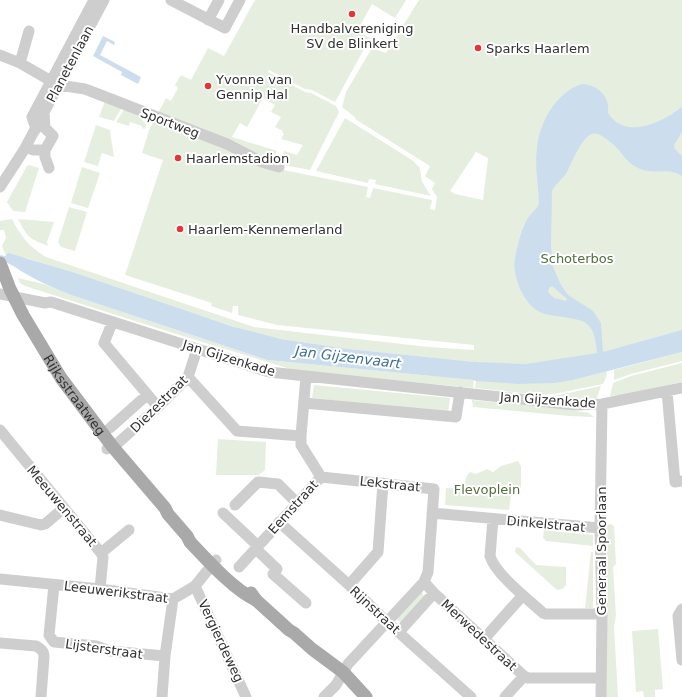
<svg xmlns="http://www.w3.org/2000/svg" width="682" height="697" viewBox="0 0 682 697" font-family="'DejaVu Sans',sans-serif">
	<rect width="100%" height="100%" fill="#fff"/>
	<!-- green -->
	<path fill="#e6eee0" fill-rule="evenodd" d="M255,0H406L395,18L372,4L357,31L370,38L335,102L312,90L305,89L269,70L268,72L305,92L311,93L336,106L339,112L310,170L279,164L284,151L297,155L303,145L281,139L284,134L282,132L283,131L275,127L281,117L271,112L275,105L263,98L247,127L240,123L232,137L277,151L273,163L278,169L368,187L366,197L370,198L373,188L432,200L430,209L435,210L437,197L432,189L435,183L425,176L430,166L355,119L356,118L342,107L346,92L372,48L386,53L419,0H682V342L551,372L473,362L349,349L281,339L258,334L184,311L27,258L6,256L2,246L6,238L4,230H0V221L12,219C20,235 30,248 46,257L254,327L428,347L474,350V345L277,325L238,315V306H233L232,313L211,306L212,303L125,275L163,160L142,153L149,130L166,98L171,101L178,88L175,85L181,75L191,80L208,48L224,56ZM476,152L488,158L483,200L455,194L450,191Z
		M105,101L122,107L114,121L99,117Z
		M125,108L137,113L146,125L145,129L142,128V126L130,122L129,126L116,122Z
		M345,118L412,160L420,168L422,182L431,196L375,184L376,180L369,179L368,183L316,171Z
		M96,125L110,130L114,157L102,153L98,166L84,162Z
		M29,165L39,168L25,212L13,211L7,202L27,166Z
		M82,167L100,173L88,208L71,203Z
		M69,207L87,212L75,251L61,247L58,242Z
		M18,219L54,222L47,242L48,246C28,238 28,238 18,219Z
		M18,278L44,284L71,295L267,360L474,380L473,388L311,372L290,369L157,328L25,286L20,283Z
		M682,352V361L631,374L614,380V370Z
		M682,363V382L628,394L610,396L613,383L631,376Z
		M607,371L606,378L603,384L554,394L539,395L475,388L476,381L573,380Z
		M314,385L450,398L448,413L312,398Z
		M601,386L597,398C578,401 559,398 539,396H554Z
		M472,400L564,409L589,413L594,417L569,416L473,407Z
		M218,439L266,442L265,470L259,475H216Z
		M518,461L521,466V494H511L509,510L445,505L446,488L464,489L466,477L470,472L476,474L487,469L493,472L501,466Z
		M611,524L614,526L616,564L613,567L616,616L614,626L618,697H606L607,525Z
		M544,530L593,535V546L546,541L543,538Z
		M516,547L520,548L536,565L566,567V585L562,589L557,590L515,552Z
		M591,552H593V608H585Z
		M422,591L424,597L401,623L395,617Z
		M658,629L663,689L655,690V697H644L643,691L636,692L632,631Z"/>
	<!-- water -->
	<path fill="#ccdeed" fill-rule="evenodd" d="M103,36L115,42L114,45L107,41L100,55L141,77L138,84L121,75L122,72L93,56Z
		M582,84C598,85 610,96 608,113C626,141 662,122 682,107V132L674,145L675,149L682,156V176C668,166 654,176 638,168C625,162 620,148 609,141C605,138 598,132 592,134C582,137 572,162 567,172C563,179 555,184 552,191L551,247L553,267L561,285L568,295L593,311L601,323L603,352L682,330V352L573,380L555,383L519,384L476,381L473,380L267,360L71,295C56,289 42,283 28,275C18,270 11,263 0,260V255L5,256L8,253L12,254L75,273L231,326L281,339L349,349L475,362L526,364L597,353C596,344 595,331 588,325C585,321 579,320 574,319C547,313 536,319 521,291C517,282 513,269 515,258C517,247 522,227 528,218C532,212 536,210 539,204C539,186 534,166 537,149C539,123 556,92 582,84ZM552,286L567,299L566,301L554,298L548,292L549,288Z"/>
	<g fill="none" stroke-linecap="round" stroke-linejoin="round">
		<!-- minor -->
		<path stroke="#cecece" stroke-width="11" d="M171,0L225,28L240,0
			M208,20L219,0
			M0,55L20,63L58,85L85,89L227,144L262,162L279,167
			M20,63L29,31
			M36,129L32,117L94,0
			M26,147L33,150H45L53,136L45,128L44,112
			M45,150V157L49,168
			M0,187L24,150L104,0
			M0,294L45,303L51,302L269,372L575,405L602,404L682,388
			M112,323L104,343L158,407
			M306,376L301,436V445L321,477
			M188,377L237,431L301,436
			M667,391L675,482L682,481
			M304,403L456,417L460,392
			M110,428L147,395
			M0,430L101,553L103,557L100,589
			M107,449L118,443L158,407L188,377L197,349
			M321,477L434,489L428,572L424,582L348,664L336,685L324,697
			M235,505L258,482L278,484L297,503
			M223,513L258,546
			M432,513L600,528
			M0,515L41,525L45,524L64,508
			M493,519L490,556C495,574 529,600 543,613L546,614H602
			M279,522L349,585L387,622L471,697
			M256,549L277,569L273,574L306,603
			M101,553L129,530
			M239,567L321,477
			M0,579L100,589L173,599L195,586L216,560
			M424,582L434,593L524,676
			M54,585L49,635L54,642L96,646L110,651L165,656
			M349,585L378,552L383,483
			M195,586L246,697
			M682,609L678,616L682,660
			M399,632L434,593
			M484,639L523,595
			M0,643L36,646C41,649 44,651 44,657L41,697
			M162,697L165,656L173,599
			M505,697L524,676L528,678H601
			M601,697L602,614L600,528L602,404"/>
		<!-- major -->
		<g stroke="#a9a9a9" stroke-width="13">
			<path id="s1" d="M0,263L10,289L23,315L61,378L112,446L165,508L168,514L187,536L190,542C207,560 234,590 256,600"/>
			<path d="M251,593L256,600L289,630L294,633L312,649L343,672L366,697"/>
		</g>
	</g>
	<!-- markers -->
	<g fill="#e63537" stroke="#fff" stroke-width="1.5">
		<circle cx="352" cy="14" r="4"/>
		<circle cx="478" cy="48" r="4"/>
		<circle cx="208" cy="86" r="4"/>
		<circle cx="178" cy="158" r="4"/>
		<circle cx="180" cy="229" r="4"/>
	</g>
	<g text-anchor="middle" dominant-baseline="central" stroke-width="4" stroke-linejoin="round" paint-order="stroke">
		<!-- poi labels -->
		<g font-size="13" fill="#313131" stroke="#fff" text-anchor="start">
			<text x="352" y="28" text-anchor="middle">Handbalvereniging<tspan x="352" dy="15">SV de Blinkert</tspan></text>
			<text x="486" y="48">Sparks Haarlem</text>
			<text x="216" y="79">Yvonne van<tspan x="216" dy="15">Gennip Hal</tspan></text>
			<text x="186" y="158">Haarlemstadion</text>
			<text x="188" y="229">Haarlem-Kennemerland</text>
		</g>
		<!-- street labels -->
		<g font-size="13" fill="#313131" stroke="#fff">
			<text transform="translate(70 64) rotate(-62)">Planetenlaan</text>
			<text transform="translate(170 123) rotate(21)">Sportweg</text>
			<text transform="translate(229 358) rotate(17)">Jan Gijzenkade</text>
			<text stroke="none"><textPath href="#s1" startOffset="152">Rijksstraatweg</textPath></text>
			<text transform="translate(548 400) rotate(4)">Jan Gijzenkade</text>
			<text transform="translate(159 404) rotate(-45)">Diezestraat</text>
			<text transform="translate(390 484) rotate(6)">Lekstraat</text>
			<text transform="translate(62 506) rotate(50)">Meeuwenstraat</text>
			<text transform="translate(293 507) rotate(-48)">Eemstraat</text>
			<text transform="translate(546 524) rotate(5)">Dinkelstraat</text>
			<text transform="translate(601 551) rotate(-90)">Generaal Spoorlaan</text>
			<text transform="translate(116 592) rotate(7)">Leeuwerikstraat</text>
			<text transform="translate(375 610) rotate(43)">Rijnstraat</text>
			<text transform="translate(479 635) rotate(43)">Merwedestraat</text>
			<text transform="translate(221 641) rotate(65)">Vergierdeweg</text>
			<text transform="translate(104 649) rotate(8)">Lijsterstraat</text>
		</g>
		<!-- park labels -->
		<g font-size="13" fill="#516e3e" stroke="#fff">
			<text x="577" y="258">Schoterbos</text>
			<text x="487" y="489">Flevoplein</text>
		</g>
		<!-- water labels -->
		<g font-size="14" font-style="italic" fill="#3e6e95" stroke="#fff">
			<text transform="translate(348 357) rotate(7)">Jan Gijzenvaart</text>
		</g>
	</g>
</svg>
